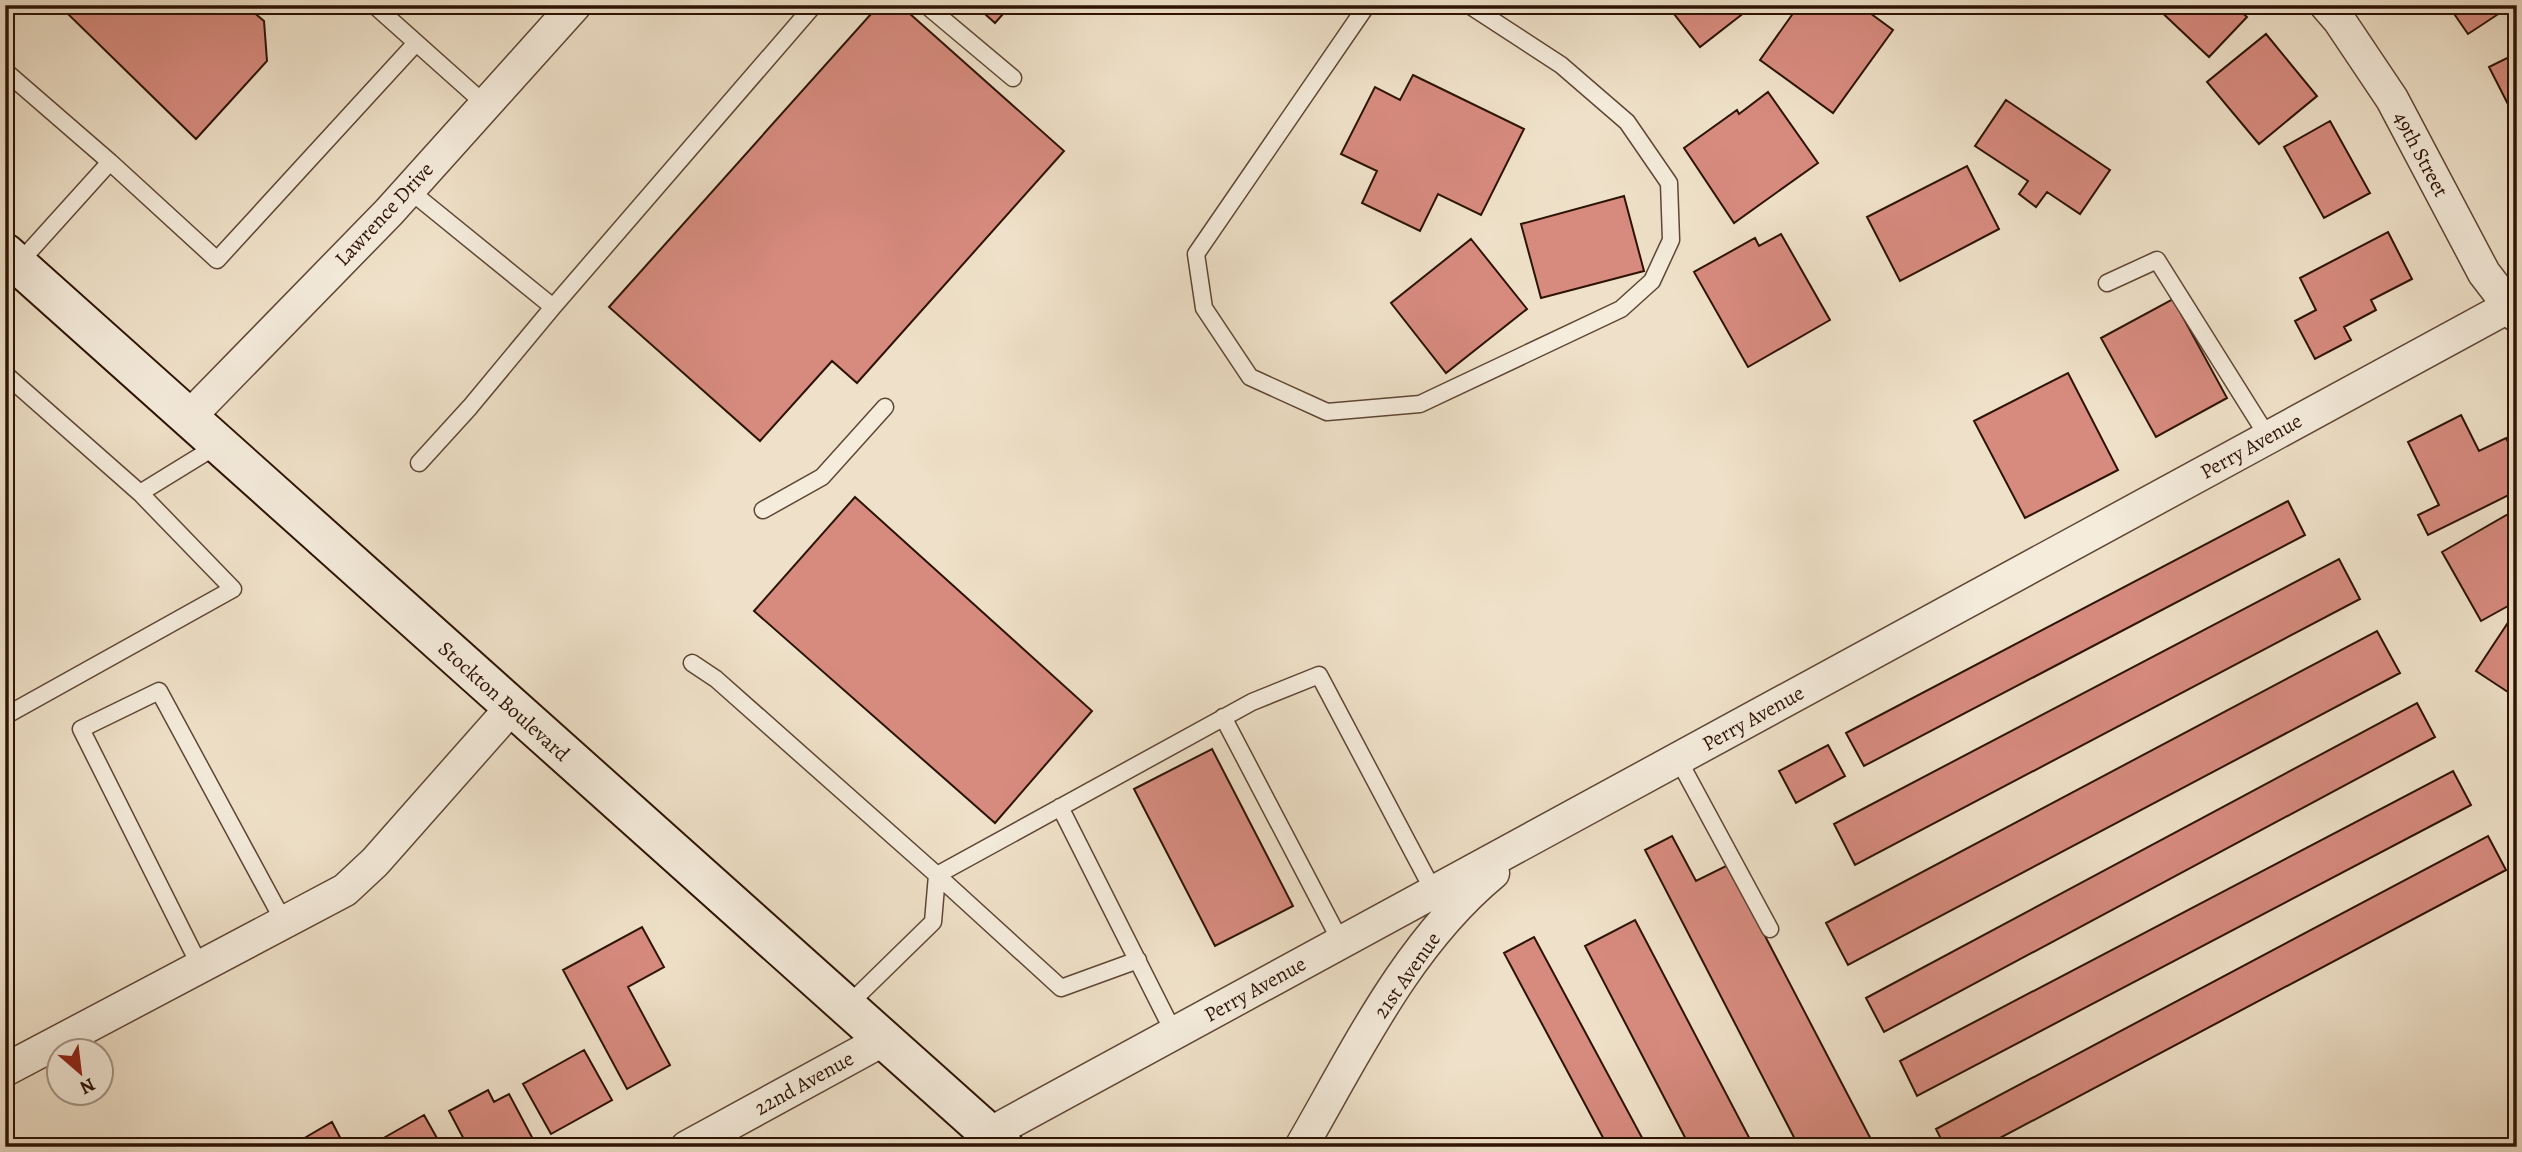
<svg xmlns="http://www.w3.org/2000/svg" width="2522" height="1152" viewBox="0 0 2522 1152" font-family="Alegreya,serif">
	<rect width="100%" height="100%" fill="#efe1c9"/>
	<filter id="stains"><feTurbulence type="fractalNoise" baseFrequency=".00286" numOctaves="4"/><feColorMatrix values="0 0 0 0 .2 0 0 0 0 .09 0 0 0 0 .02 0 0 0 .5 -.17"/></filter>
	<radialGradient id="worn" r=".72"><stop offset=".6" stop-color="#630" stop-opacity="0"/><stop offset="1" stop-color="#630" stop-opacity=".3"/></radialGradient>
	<!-- building -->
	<path fill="#d78b7f" stroke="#2d1304" stroke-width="2" d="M78,5H245L264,21L267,61L196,139L69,15Z
		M879,5H900L1064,151L857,383L832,361L760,441L609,307Z
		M975,5H1011L995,23Z
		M1667,5H1754L1700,47Z
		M1799,5H1859L1893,30L1833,113L1760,60Z
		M2234,5L2247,17L2209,57L2155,6Z
		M2448,5H2512L2468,34Z
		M2266,34L2317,96L2259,144L2207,82Z
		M2517,53V120H2516L2489,67Z
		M1413,75L1524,129L1481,215L1438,194L1420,231L1362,203L1377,171L1341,154L1375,87L1400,100Z
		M1768,92L1818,163L1734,223L1684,148L1737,110L1739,114Z
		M2006,100L2110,170L2080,214L2047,192L2036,207L2019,194L2028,181L1975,146Z
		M2330,121L2370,193L2324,218L2284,147Z
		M1967,166L1999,229L1900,281L1867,217Z
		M1624,196L1644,271L1541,298L1521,224Z
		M2388,232L2412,279L2371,300L2376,310L2344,327L2351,340L2315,359L2295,321L2316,310L2300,278Z
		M1781,234L1830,320L1748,367L1694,272L1755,238L1759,246Z
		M1471,239L1527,309L1446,373L1391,303Z
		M2173,299L2227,398L2156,437L2101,338Z
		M2068,373L2118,470L2025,518L1974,421Z
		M2461,415L2479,451L2506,438L2517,459V491L2428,535L2418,515L2439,505L2408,442Z
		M855,497L1092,711L995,823L754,611Z
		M2288,501L2305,535L1864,766L1846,733Z
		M2517,509V601L2481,621L2442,552Z
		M2339,559L2360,599L1855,865L1834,824Z
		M2509,621L2517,626V698L2476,671Z
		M2377,631L2400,673L1848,965L1826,923Z
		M2417,703L2435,737L1884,1032L1866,998Z
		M1828,745L1845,776L1796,803L1779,771Z
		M1212,749L1293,906L1215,946L1134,789Z
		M2453,771L2471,805L1917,1096L1900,1061Z
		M1672,836L1696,881L1728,865L1875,1147H1799L1645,850Z
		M2488,836L2506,870L1983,1147H1945L1936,1129Z
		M1635,920L1754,1147H1690L1585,946Z
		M642,927L664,967L628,987L670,1065L627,1089L563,970Z
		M1534,937L1647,1147H1608L1504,953Z
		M584,1050L612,1100L551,1134L523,1084Z
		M488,1090L494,1102L509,1094L534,1141L523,1147H468L449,1111Z
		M424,1115L442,1147H375L373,1144Z
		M332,1122L345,1147H305L301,1140Z"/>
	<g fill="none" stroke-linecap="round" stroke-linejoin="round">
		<defs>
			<path id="lane" d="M374,5L486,105
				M926,5L1013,78
				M1367,5L1196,254L1204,308L1250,377L1327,412L1420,404L1621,309L1652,281L1671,240L1669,183L1627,122L1561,65L1469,5
				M5,71L110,162L217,260L416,43
				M409,190L553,307
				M18,264L110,162
				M2107,283L2157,260L2268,437
				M5,374L140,493L233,589L5,716
				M419,463L470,407L553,307L814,5
				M140,493L218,445
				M763,510L822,477L885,407
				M692,663L716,679L937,875L1061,988L1138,960
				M1223,717L1341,942
				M1678,759L1770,929
				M1060,807L1174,1033
				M200,966L81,729L159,691L284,922
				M847,1006L933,922L937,875L1252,702L1319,675L1434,892"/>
			<path id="street" d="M2326,5L2339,20L2392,99L2484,273L2517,316
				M188,418L389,212L575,5
				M5,1070L345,890L375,862L512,707
				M989,1134L2517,302
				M687,1147L883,1040
				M1301,1147C1356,1052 1407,944 1493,873"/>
			<path id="secondary" d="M5,253L1004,1147"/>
		</defs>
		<!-- lane casing -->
		<use href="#lane" stroke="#5e4635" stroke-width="19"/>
		<!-- street casing -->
		<use href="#street" stroke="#5e4635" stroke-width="35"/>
		<!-- secondary casing -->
		<use href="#secondary" stroke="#2d1304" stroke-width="42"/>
		<!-- lane -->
		<use href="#lane" stroke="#f5ecdc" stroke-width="16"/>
		<!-- street -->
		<use href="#street" stroke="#f5ecdc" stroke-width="32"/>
		<!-- secondary -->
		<use href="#secondary" stroke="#f5ecdc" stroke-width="38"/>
	</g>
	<g text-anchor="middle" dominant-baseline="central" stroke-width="7" stroke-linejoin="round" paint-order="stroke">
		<!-- street labels -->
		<g font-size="21" fill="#2d1304" stroke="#f5ecdc">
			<text transform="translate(2421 154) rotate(62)">49th Street</text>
			<text transform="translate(384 214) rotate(-47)">Lawrence Drive</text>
			<text transform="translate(2251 446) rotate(-29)">Perry Avenue</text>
			<text transform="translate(504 701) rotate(42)">Stockton Boulevard</text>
			<text transform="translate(1753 718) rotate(-29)">Perry Avenue</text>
			<text transform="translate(1407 975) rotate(-55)">21st Avenue</text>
			<text transform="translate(1255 989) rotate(-29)">Perry Avenue</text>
			<text transform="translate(804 1083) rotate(-29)">22nd Avenue</text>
		</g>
	</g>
	<!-- margin -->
	<rect width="2522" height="1152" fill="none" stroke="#efe1c9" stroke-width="28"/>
	<rect x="7" y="7" width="2508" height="1138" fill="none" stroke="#2d1304" stroke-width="3.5"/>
	<rect x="14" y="14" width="2494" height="1124" fill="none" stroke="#2d1304" stroke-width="2"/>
	<!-- north arrow -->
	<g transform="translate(80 1072) rotate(152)"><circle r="33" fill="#f5ecdc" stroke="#a59586" stroke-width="2"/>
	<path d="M0-5L12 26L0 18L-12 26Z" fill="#8f2418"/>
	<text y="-10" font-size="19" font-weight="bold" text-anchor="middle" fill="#2d1304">N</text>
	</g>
	<rect width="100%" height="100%" filter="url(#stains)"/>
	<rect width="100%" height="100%" fill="url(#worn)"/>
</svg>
